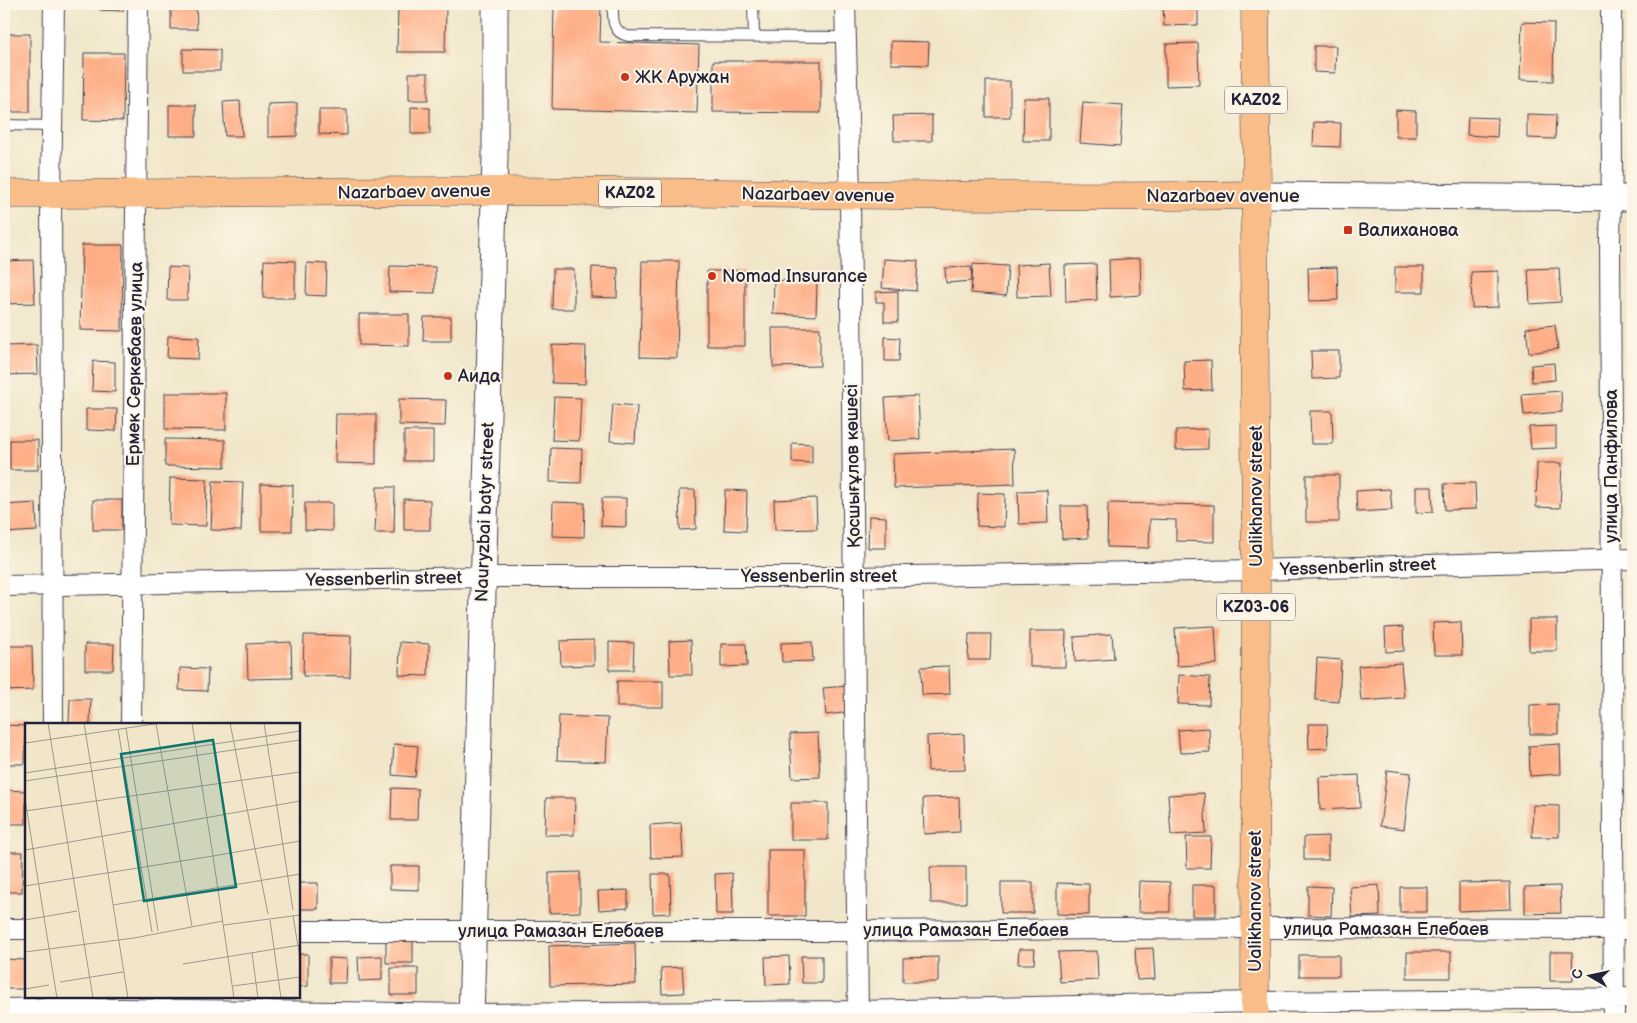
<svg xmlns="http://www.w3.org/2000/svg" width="1637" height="1023" viewBox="0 0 1637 1023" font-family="'Balsamiq Sans',sans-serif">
	<rect width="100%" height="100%" fill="#fcf5e5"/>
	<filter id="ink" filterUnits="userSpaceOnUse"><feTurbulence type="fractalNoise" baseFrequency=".02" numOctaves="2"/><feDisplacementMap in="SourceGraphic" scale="10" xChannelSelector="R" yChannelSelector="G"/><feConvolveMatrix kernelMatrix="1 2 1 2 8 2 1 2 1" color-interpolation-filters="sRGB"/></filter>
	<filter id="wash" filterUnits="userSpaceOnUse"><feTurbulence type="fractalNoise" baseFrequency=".0096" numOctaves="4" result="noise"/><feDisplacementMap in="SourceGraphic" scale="20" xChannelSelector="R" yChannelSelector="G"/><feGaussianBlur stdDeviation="1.12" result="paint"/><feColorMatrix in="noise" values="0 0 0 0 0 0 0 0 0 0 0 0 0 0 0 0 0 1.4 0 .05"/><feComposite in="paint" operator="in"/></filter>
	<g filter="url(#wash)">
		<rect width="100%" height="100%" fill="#f1e6c9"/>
		<g id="blocks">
			<!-- building -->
			<path fill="#feae86" d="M100,4H124L123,11L100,10Z
				M171,4H196L197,29H171Z
				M554,4H601L600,42L699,45L697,113L552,109Z
				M1163,4H1198V25L1164,26Z
				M1316,4H1342V8L1315,7Z
				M398,6H446L445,52H397Z
				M1522,22L1554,23L1553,81L1520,80Z
				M4,34H30V112H4Z
				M891,41L929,42L928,65L891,64Z
				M1198,43L1199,85L1166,86V44Z
				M1314,46H1336L1335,73L1314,72Z
				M183,49L220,50V71H183Z
				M84,53H124L123,121L83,120Z
				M713,61H821V113L713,112Z
				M409,73H428V100H409Z
				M986,81H1010V117H986Z
				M1024,98H1049V141H1023Z
				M240,101L242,136H225L223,102Z
				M1083,102L1123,105L1120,146L1080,143Z
				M297,103V136L268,137V104Z
				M169,105H196V136H169Z
				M411,107L430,108V134H411Z
				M319,110H347V135L319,134Z
				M1396,110L1416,111V137H1396Z
				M1527,114L1556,115L1555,139L1527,138Z
				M932,115V141H894L893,116Z
				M1468,117L1498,118L1497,137L1467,135Z
				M1314,122L1341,123L1340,147L1313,146Z
				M82,245H123L122,331L80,330Z
				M1140,258L1141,295L1110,297L1109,260Z
				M884,259L918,261L916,291L882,288Z
				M33,260L35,303L4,304V261Z
				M264,260L295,261V298H263Z
				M642,261H679L677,358L640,357Z
				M307,263L327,264L326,296L306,295Z
				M1049,263L1051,296L1017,297L1016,265Z
				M973,264L1008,266L1006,296L971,293Z
				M1096,264L1097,300L1066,302L1065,265Z
				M390,266L435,267V293L389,292Z
				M168,267L188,268L187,300H167Z
				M592,267L618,268L617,298L591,297Z
				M971,267L972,281L946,283L945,268Z
				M1337,267L1338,300L1309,301L1308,268Z
				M1395,267H1424V292H1395Z
				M1559,268L1561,302L1530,304L1528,269Z
				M553,269H574V309H552Z
				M707,271H745V346H707Z
				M1498,271V307L1472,308L1471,272Z
				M774,280L817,282L816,316L773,314Z
				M898,291V322H884V302H876V292Z
				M359,314H409V346L359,345Z
				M424,317H451V341H423Z
				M1555,325L1558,349L1529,353L1526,328Z
				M772,328H820V366L773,367Z
				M168,336L199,337L198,359L167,358Z
				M885,337L900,338L899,361H885Z
				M37,345L38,374L4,375V346Z
				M552,345L586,346L585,384L552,383Z
				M1311,351H1339V378L1312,379Z
				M1211,360L1212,390L1185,391L1184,361Z
				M93,361L115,362V392L92,391Z
				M1554,363L1555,380L1532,382L1531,365Z
				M1561,391L1562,412L1524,415L1522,394Z
				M165,393H226V430L165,429Z
				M918,396L920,439L888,441L885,398Z
				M554,397L581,398L579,441L552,440Z
				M399,399L446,400L445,426L399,425Z
				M613,404L637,406L635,443L610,441Z
				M86,409H117L116,431L86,430Z
				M1310,411H1332L1333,444H1311Z
				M336,414H376V464L335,463Z
				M1556,426V448L1531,449L1529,427Z
				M1208,429V449L1176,450V430Z
				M404,431H433V461H404Z
				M165,439L225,440V467L165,466Z
				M10,440H38V470H10Z
				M792,443L812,444V463L792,462Z
				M551,448L582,449L581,483L550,482Z
				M1014,449L1015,484L894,488L893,454Z
				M1537,463H1562L1560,508L1536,507Z
				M1306,475H1339V522H1306Z
				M170,478L207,479L206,526L169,525Z
				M213,481L243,482L241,531L211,530Z
				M1475,483L1476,509L1445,510L1444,484Z
				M261,484L293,485L292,531H261Z
				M377,487H395L394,533H375Z
				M1416,487H1432L1433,512L1416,513Z
				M1390,489L1392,510L1357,512L1356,491Z
				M679,490H695L696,529L680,530Z
				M725,490L747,491L746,531L724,530Z
				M1047,490L1048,523L1019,524L1018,491Z
				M978,493L1005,494L1004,527L977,526Z
				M602,498H626V527L601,526Z
				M816,498L817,529L775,530L774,500Z
				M404,499L430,500V530H404Z
				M93,500H122V530H93Z
				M553,502L585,503L584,537L552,536Z
				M36,503L37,531L4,533V505Z
				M305,503H332V531L305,530Z
				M1108,503L1214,505V542L1176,541V520L1150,519L1149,548L1107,547Z
				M1061,506H1087L1088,538L1062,539Z
				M869,516L886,517V548H868Z
				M1529,619H1557V651H1529Z
				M1461,622L1462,655H1434L1433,623Z
				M1215,626L1217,664L1177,666L1175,628Z
				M1403,627L1404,651L1386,652L1385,628Z
				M1030,631H1066L1065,667H1030Z
				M969,634H991L990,660H968Z
				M1112,634L1114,659L1075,662L1074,637Z
				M304,635L351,636L350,677L303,676Z
				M594,640V665L561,666L560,641Z
				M691,640L692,675H670L669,641Z
				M291,642L292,678L248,679L247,644Z
				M400,642L429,644L428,676L399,675Z
				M609,642L634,643L633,670H609Z
				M812,642L813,661L782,662L781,643Z
				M85,644H114L113,670H85Z
				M721,644H746L747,666L721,667Z
				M4,646H32L33,690L4,691Z
				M1317,658L1341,660L1339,702L1315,700Z
				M1401,663L1404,698L1361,701L1358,666Z
				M949,666L950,694L922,695L921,667Z
				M180,668L208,669L207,691L179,690Z
				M1179,675L1210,677L1209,705L1178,704Z
				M617,681H663V707H617Z
				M847,686L850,712L826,715L823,688Z
				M70,699H91L90,724H69Z
				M1558,704V734H1530V705Z
				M559,716L608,718L606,762L557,760Z
				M1308,724H1327L1328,748L1309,749Z
				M4,725L26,726L25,764H4Z
				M1209,728L1210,752L1180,753L1178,730Z
				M818,733L820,777L792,778L790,734Z
				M964,734L965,770L928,771L927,736Z
				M394,744L418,746L415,777L392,775Z
				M1560,744L1561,774L1530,776L1529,746Z
				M1387,770L1411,773L1404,829L1380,826Z
				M1359,775L1360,808L1320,810L1319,777Z
				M392,788L418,789L417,820H391Z
				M4,790L26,791V824H4Z
				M1204,793L1206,833L1171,835L1168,795Z
				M959,797L960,832L924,834L923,798Z
				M546,798H575L574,835H545Z
				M791,803H828V840H791Z
				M1533,805L1559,806V837H1532Z
				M681,823L683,857L651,858L650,825Z
				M1328,836V860H1304V837Z
				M1186,837H1211L1210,868H1187Z
				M768,850H805V916H768Z
				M4,852H23L22,892H4Z
				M390,866H419V890L390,889Z
				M930,867H966V903H931Z
				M580,872V912L549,913V873Z
				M732,873L733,914H716L715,874Z
				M652,874H670L671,913L653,914Z
				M1139,881L1170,882V912H1138Z
				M1001,882H1033V913H1001Z
				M1510,882L1511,909L1459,911V883Z
				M299,883H318V909H299Z
				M1057,883L1089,884V915L1057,914Z
				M1192,885H1216V916H1192Z
				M1379,885L1380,916L1352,917L1350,887Z
				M1308,886L1332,887L1331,916L1308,915Z
				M1560,886L1561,913L1525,914V887Z
				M1400,887H1427V912H1400Z
				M628,890V908L599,910L598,891Z
				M386,936H413V963H386Z
				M635,943L636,984L550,986L549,946Z
				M1153,948L1155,979L1137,980L1135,949Z
				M1019,949H1035L1034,964H1018Z
				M1097,951L1098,980L1060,982L1058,952Z
				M1407,952H1451V978H1407Z
				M1550,952H1572L1573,981H1550Z
				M299,954H308V986L299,987Z
				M1299,955H1339V976H1299Z
				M382,956V980L359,981L358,957Z
				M789,956L790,984L766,985L765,957Z
				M801,956H822V983H802Z
				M938,957V982H903V958Z
				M329,958L347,959L346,983H329Z
				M4,959L26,960V989H4Z
				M682,967L684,993L662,994L661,968Z
				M391,968H418V995H391Z
				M1525,1014L1526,1019H1506L1505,1016Z"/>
		</g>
	</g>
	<g filter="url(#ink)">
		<use href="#blocks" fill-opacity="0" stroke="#413f50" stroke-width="1"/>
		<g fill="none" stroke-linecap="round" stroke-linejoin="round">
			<defs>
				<path id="service" d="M613,4C613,18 611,32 628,36L846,37
					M753,4L754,36
					M4,125L52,126"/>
				<path id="minor" d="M845,4L850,196L858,1019
					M1611,4L1612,165L1610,240L1614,1019
					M4,586L483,577H854L1256,570L1633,559
					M53,724L51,194L54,4
					M131,724L138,4
					M4,929H26
					M299,931H857L1255,928L1633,929
					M4,1009L51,1008L471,1014L858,1011L1255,1002L1633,998"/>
				<path id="tertiary" d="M1257,195L1633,198
					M471,1019L493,237L495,156V4"/>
				<path id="primary" d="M1255,1019L1256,570L1254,237L1257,195"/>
				<path id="trunk" d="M4,194C167,194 331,190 495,191C749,192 1003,199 1257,195L1255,4"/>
			</defs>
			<!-- service casing -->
			<use href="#service" stroke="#413f50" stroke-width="12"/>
			<!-- minor casing -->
			<use href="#minor" stroke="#413f50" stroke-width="22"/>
			<!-- tertiary casing -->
			<use href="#tertiary" stroke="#413f50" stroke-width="27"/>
			<!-- primary casing -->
			<use href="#primary" stroke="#413f50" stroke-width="29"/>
			<!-- trunk casing -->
			<use href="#trunk" stroke="#413f50" stroke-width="29"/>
			<!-- service -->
			<use href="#service" stroke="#fff" stroke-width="10"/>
			<!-- minor -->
			<use href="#minor" stroke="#fff" stroke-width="20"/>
			<!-- tertiary -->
			<use href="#tertiary" stroke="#fff" stroke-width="25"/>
			<!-- primary -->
			<use href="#primary" stroke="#f8bd88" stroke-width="28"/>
			<!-- trunk -->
			<use href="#trunk" stroke="#f8bd88" stroke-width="28"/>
		</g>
	</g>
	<!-- markers -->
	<g fill="#c8321e" stroke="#fcf5e5" stroke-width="2">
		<circle cx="625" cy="77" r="5"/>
		<rect x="1343" y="225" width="10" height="10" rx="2.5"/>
		<circle cx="712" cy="276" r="5"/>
		<circle cx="448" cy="376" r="5"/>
	</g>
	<g text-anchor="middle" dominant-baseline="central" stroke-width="4" stroke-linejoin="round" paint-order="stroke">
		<!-- shield labels -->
		<g fill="#fcf5e5" stroke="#63616e" stroke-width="1">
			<rect x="1225" y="86.5" width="62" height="27" rx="4"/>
			<rect x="599" y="179.5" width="62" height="27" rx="4"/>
			<rect x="1217" y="593.5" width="78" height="27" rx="4"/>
		</g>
		<g font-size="16" font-weight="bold" fill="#22223b">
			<text x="1256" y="100">KАZ02</text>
			<text x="630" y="193">KАZ02</text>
			<text x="1256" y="607">KZ03-06</text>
		</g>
		<!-- poi labels -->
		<g font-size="18" fill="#22223b" stroke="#fcf5e5" text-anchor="start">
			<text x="635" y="77">ЖК Аружан</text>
			<text x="1358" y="230">Валиханова</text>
			<text x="722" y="276">Nomad Insurance</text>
			<text x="458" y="376">Аида</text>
		</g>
		<!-- street labels -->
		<g font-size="18" fill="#22223b" stroke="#fcf5e5">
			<text transform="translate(414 192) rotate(-1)">Nazarbaev avenue</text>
			<text transform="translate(818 195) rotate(1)">Nazarbaev avenue</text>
			<text x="1223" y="196">Nazarbaev avenue</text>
			<text transform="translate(135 364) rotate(-89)">Ермек Серкебаев улица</text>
			<text transform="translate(853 466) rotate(-91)">Қосшығұлов көшесі</text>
			<text transform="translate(1611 466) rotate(-90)">улица Панфилова</text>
			<text transform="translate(1256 496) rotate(-90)">Ualikhanov street</text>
			<text transform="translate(485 512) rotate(-88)">Nauryzbai batyr street</text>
			<text transform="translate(1358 567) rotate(-2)">Yessenberlin street</text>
			<text x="819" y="576">Yessenberlin street</text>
			<text transform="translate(384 579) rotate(-1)">Yessenberlin street</text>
			<text transform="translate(1255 901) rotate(-90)">Ualikhanov street</text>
			<text x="1386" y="929">улица Рамазан Елебаев</text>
			<text x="966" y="930">улица Рамазан Елебаев</text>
			<text x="561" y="931">улица Рамазан Елебаев</text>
		</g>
	</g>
	<!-- overview -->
	<g transform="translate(25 723)">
		<rect width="275" height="275" fill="#f1e6c9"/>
		<path fill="none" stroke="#9e9890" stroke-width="1" d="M23,0L68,275M59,0L103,275M167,0L188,133L275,118M205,0L243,191M239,0L268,187M131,1L167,203M101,5L133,208M93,6L127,209M0,20L136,0M0,50L275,8M0,58L275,17M0,76L32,275M0,88L275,49M0,127L275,78M188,133L209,275M0,163L188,133M88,182L275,151M268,193L275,235M0,197L52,188M245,197L256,275M199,202L275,192M0,229L109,215L198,198M227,230L233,275M158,241L275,222M35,259L98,249M208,263L275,254M0,266L24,262"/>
		<path fill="#0f766e" fill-opacity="0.15" stroke="#0f766e" stroke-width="2.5" d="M188,17L211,164L119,178L96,31Z"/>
		<rect width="275" height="275" fill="none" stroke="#22223b" stroke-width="2.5"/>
	</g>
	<!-- margin -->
	<rect width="1637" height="1023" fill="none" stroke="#fcf5e5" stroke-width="20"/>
	<!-- north arrow -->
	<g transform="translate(1590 976) rotate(279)" stroke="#fcf5e5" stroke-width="4" paint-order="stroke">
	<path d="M0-4L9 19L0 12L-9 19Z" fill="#22223b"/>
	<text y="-8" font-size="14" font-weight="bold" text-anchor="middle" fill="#22223b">С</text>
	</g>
</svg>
